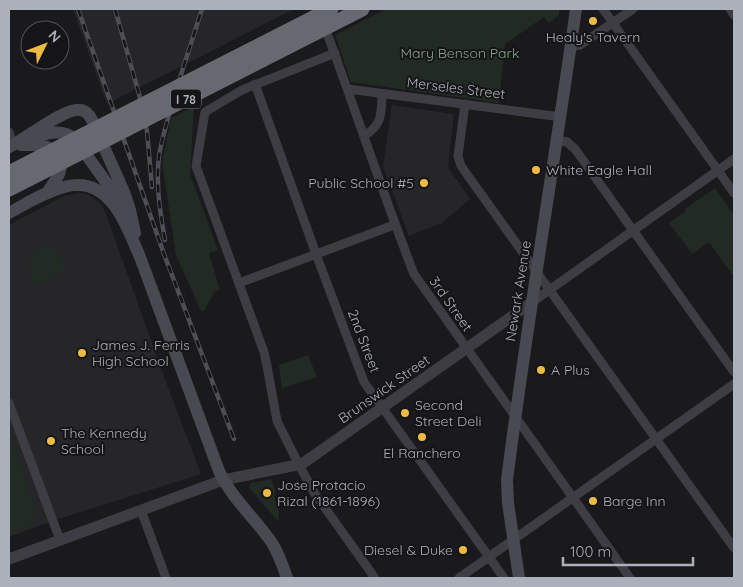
<svg xmlns="http://www.w3.org/2000/svg" width="743" height="587" viewBox="0 0 743 587" font-family="Quicksand,sans-serif">
	<rect width="100%" height="100%" fill="#1a1a1c"/>
	<!-- built -->
	<path fill="#262629" d="M73,9H294L107,104Z
		M392,105L454,114L448,167L470,199L442,223L409,236L383,167Z
		M80,193L89,195L94,199L101,204L105,211L160,366L201,474L46,523L9,537V225L64,196L73,194Z"/>
	<!-- green -->
	<path fill="#212a23" d="M386,9H559V15L549,23L544,17L505,44L499,103L351,82L335,35Z
		M194,107L190,174L218,250L209,253L220,290L214,292L205,310L201,311L176,255L162,163L171,118Z
		M715,188L734,215V277L709,242L692,254L669,223L686,211L685,209Z
		M48,247C60,247 63,261 65,271L46,278V283C41,285 38,285 33,283L29,272L32,268L29,258L30,254L36,251Z
		M308,355L317,377L282,388L279,365Z
		M9,433L36,511C34,527 22,528 9,533Z
		M271,479L276,494L274,496C277,504 281,512 278,521L249,488L251,483Z"/>
	<g fill="none" stroke-linecap="round" stroke-linejoin="round">
		<!-- minor -->
		<path stroke="#3d3d43" stroke-width="9" d="M603,9L734,193
			M730,9L734,15
			M324,25C355,108 382,192 414,274L630,578
			M571,47L580,45L633,9
			M335,53L242,90L205,112L196,166L264,352L267,366L277,421L299,465L315,494L375,578
			M255,84L316,254L364,382L504,578
			M348,89L561,117
			M465,104L458,156L461,166L734,548
			M9,132L13,145
			M364,136C383,124 381,114 382,94
			M557,140L567,142L575,149L734,372
			M239,283L394,225
			M531,303L734,159
			M9,403L60,540
			M141,510L166,578
			M459,578L734,384"/>
		<!-- tertiary -->
		<path stroke="#3d3d43" stroke-width="11" d="M9,559L223,480L302,464L531,303"/>
		<!-- secondary -->
		<path stroke="#494a51" stroke-width="12" d="M32,138C47,133 62,128 75,139L121,203
			M21,145C35,145 54,143 60,159C61,163 61,167 60,171C58,179 51,185 48,192
			M9,147C24,140 66,106 81,110C87,111 90,116 92,120L124,192L130,210L135,233
			M9,213C22,206 36,197 50,192C58,189 67,185 76,185C113,183 128,230 140,257L219,471C232,499 255,518 272,543C279,554 283,566 287,578
			M519,578L508,503L507,480C527,322 554,166 576,9"/>
		<defs>
			<path id="rail" d="M78,9L164,254L234,439
				M115,9L139,94L147,131L152,187
				M165,240C161,217 157,194 158,171C158,152 164,133 169,115C179,79 191,44 202,9"/>
		</defs>
		<!-- rail casing -->
		<use href="#rail" stroke="#4e4f56" stroke-width="4.5"/>
		<!-- rail -->
		<use href="#rail" stroke="#151517" stroke-width="2.5" stroke-dasharray="8" stroke-linecap="butt"/>
		<!-- motorway-bridge -->
		<path stroke="#676971" stroke-width="15" d="M9,173L331,9
			M9,189L362,9"/>
	</g>
	<!-- markers -->
	<g fill="#edbb41" stroke="#151517" stroke-width="2">
		<circle cx="593" cy="21" r="5"/>
		<circle cx="536" cy="170" r="5"/>
		<circle cx="424" cy="183" r="5"/>
		<circle cx="82" cy="353" r="5"/>
		<circle cx="541" cy="370" r="5"/>
		<circle cx="405" cy="413" r="5"/>
		<circle cx="422" cy="437" r="5"/>
		<circle cx="51" cy="441" r="5"/>
		<circle cx="267" cy="493" r="5"/>
		<circle cx="593" cy="501" r="5"/>
		<circle cx="463" cy="550" r="5"/>
	</g>
	<g text-anchor="middle" dominant-baseline="central" stroke-width="4" stroke-linejoin="round" paint-order="stroke">
		<!-- shield labels -->
		<rect fill="#151517" stroke="#7f828a" stroke-width="1" x="171" y="89.5" width="30" height="19" rx="4"/>
		<g font-size="12" font-weight="bold" fill="#acb0bb">
			<text x="186" y="99">I 78</text>
		</g>
		<!-- poi labels -->
		<g font-size="14" fill="#acb0bb" stroke="#151517" text-anchor="start">
			<text x="593" y="37" text-anchor="middle">Healy's Tavern</text>
			<text x="546" y="170">White Eagle Hall</text>
			<text x="414" y="183" text-anchor="end">Public School #5</text>
			<text x="92" y="345">James J. Ferris<tspan x="92" dy="16">High School</tspan></text>
			<text x="551" y="370">A Plus</text>
			<text x="415" y="405">Second<tspan x="415" dy="16">Street Deli</tspan></text>
			<text x="61" y="433">The Kennedy<tspan x="61" dy="16">School</tspan></text>
			<text x="422" y="453" text-anchor="middle">El Ranchero</text>
			<text x="277" y="485">Jose Protacio<tspan x="277" dy="16">Rizal (1861-1896)</tspan></text>
			<text x="603" y="501">Barge Inn</text>
			<text x="453" y="550" text-anchor="end">Diesel &amp; Duke</text>
		</g>
		<!-- park labels -->
		<g font-size="14" fill="#84a588" stroke="#151517">
			<text x="460" y="53">Mary Benson Park</text>
		</g>
		<!-- street labels -->
		<g font-size="14" fill="#acb0bb" stroke="#151517">
			<text transform="translate(456 88) rotate(7)">Merseles Street</text>
			<text transform="translate(518 291) rotate(-81)">Newark Avenue</text>
			<text transform="translate(451 304) rotate(55)">3rd Street</text>
			<text transform="translate(364 341) rotate(69)">2nd Street</text>
			<text transform="translate(384 389) rotate(-35)">Brunswick Street</text>
		</g>
	</g>
	<!-- border -->
	<rect width="743" height="587" fill="none" stroke="#acb0bb" stroke-width="20"/>
	<!-- north arrow -->
	<g transform="translate(45 45) rotate(48)"><circle r="24" fill="#151517" stroke="#515359"/>
	<path d="M0-4L9 19L0 12L-9 19Z" fill="#edbb41"/>
	<text y="-8" font-size="14" font-weight="bold" text-anchor="middle" fill="#acb0bb">N</text>
	</g>
	<!-- scale -->
	<path d="M563 557v8h130v-8" fill="none" stroke="#acb0bb" stroke-width="2.5"/>
	<text x="570" y="557" font-size="15" fill="#acb0bb" stroke="#151517" stroke-width="4" paint-order="stroke">100 m</text>
</svg>
